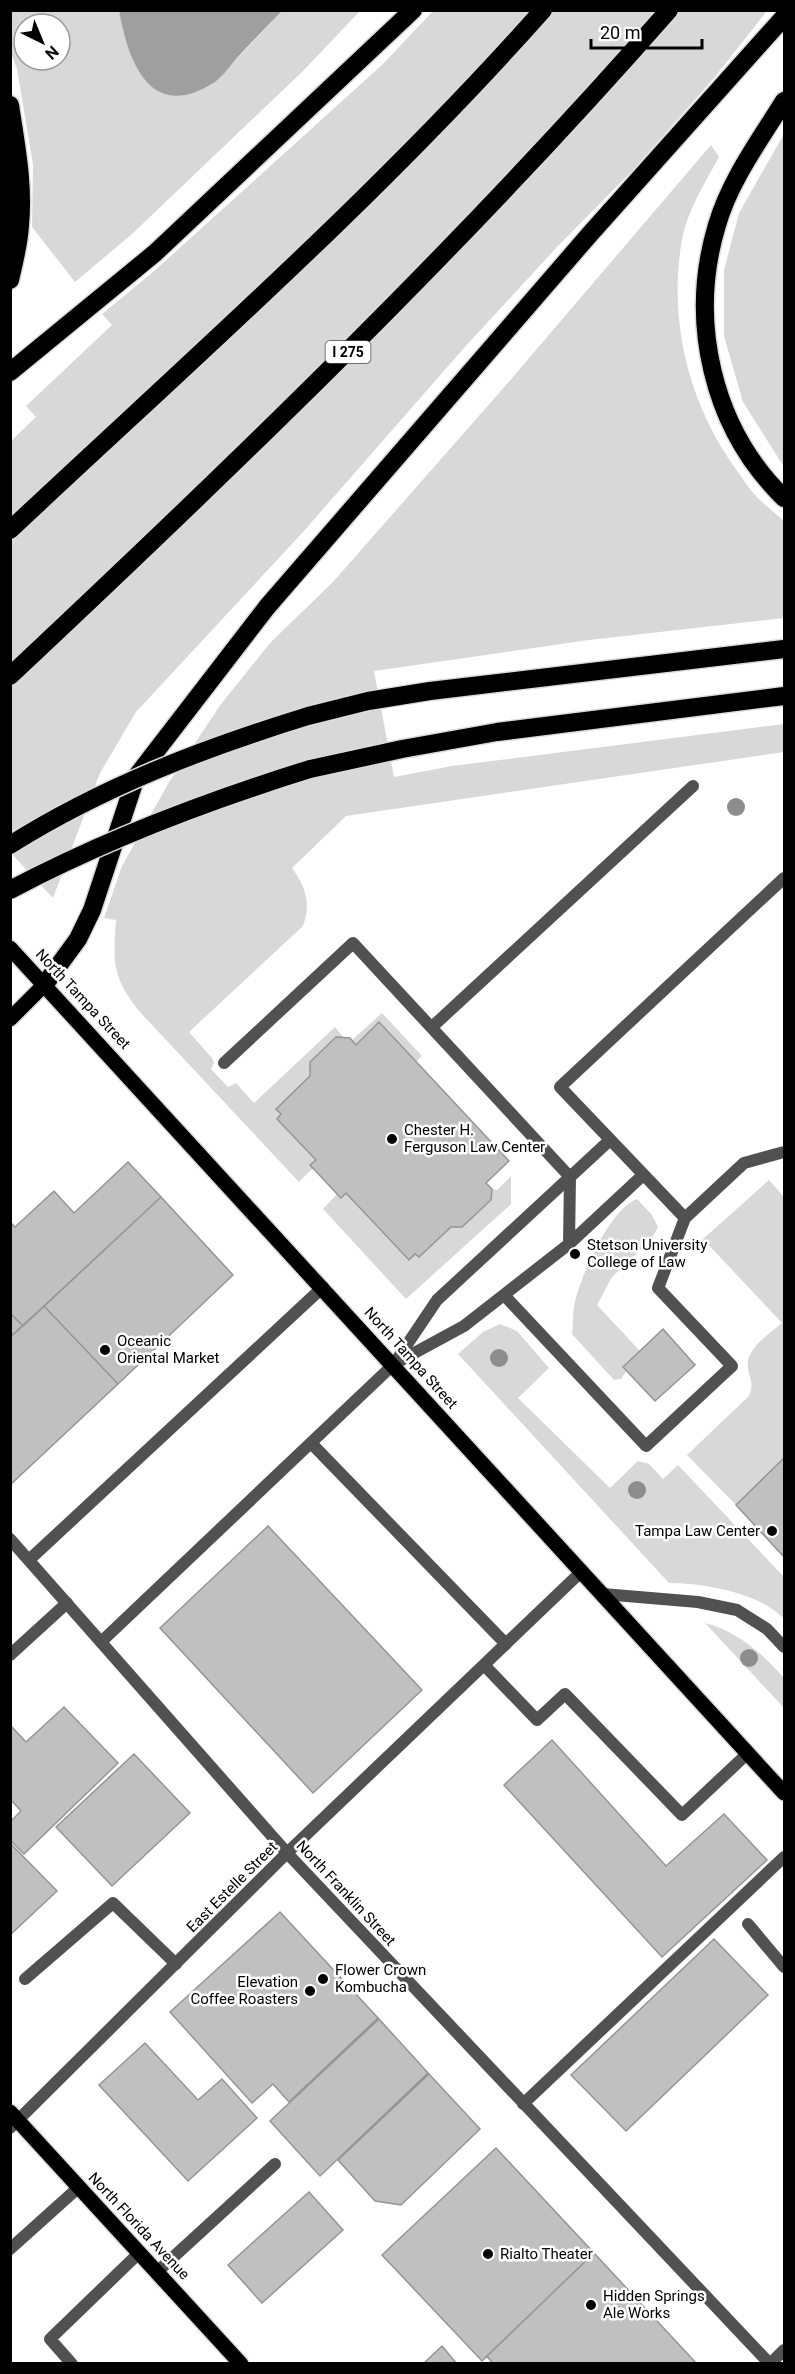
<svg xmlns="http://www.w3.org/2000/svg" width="795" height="2374" viewBox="0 0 795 2374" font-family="Roboto,sans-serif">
	<rect width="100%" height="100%" fill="#fff"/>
	<!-- green -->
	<path fill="#d8d8d8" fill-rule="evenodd" d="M10,11H119L124,34L216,81L282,11H360L303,71L132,234L75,282L32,227L33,165L17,69L11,53ZM24,24H60V60H24Z
		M433,11H767L714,78L634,169L557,247L463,349L303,532L136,712L100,773L53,898L11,853V441L36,417L26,406L112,325L102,314L152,273L383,64Z
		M784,134V467L743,402L724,336V270L739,213Z
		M711,145L719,157C705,183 688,209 682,239C668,321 688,401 735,468C741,476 747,486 754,494C763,504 774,512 784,521V618L589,640L374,671L394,777L452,766L784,724V752L346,816L292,868C306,887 311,904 303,926L189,1032L212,1058L214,1063L211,1069L228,1087L236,1083L254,1103L335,1027L344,1038L335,1037L310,1062V1076L276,1108L281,1114L277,1119L316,1160L313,1168L299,1182L139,1011C112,976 113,963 116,920L104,918L122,866L168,784L221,704L271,642L333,582L506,385Z
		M382,1013L422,1056L416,1062L380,1022L356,1045L352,1040Z
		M511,1176V1204L406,1299L323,1209L337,1194L341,1198L346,1193L409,1260L415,1254L419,1257L451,1227H462L491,1201L492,1189L497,1190Z
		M769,1180L784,1197V1458L736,1505L687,1455L749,1396C754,1382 750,1381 748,1368C745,1349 769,1334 782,1323L703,1239Z
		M637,1199L652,1215L658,1227L650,1241L612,1277L597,1305L640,1351L621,1379L614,1380L572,1334C573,1325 573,1315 574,1306C579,1279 610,1208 637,1199Z
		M500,1324L517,1331L549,1368L518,1398L610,1488L638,1461L649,1464L663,1479L678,1465L784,1577V1619C760,1593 704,1583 669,1583L458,1354L483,1332Z
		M705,1623C737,1631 763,1654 784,1678V1708Z"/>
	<!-- water -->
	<path fill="#9f9f9f" d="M119,11V10L282,11C267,26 252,42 237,58C230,66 223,76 215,82C151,123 129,64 119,11Z"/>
	<!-- building -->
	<path fill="#c0c0c0" stroke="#959595" stroke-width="1.5" d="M379,1022L509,1161L486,1183L492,1189L491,1200L462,1227H451L419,1257L415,1254L409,1260L346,1193L341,1198L339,1196L310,1165L316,1160L277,1119L281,1114L276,1109L310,1076V1062L336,1037L350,1038L356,1045Z
		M128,1162L161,1197L23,1326L10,1313V1222L15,1227L54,1191L74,1213Z
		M161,1197L233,1275L118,1384L44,1306Z
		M44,1306L118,1384L10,1485V1337Z
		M10,1313L23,1326L10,1337Z
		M663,1329L695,1365L655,1401L623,1367Z
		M784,1458V1557L736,1505Z
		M268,1526L422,1690L313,1793L160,1628Z
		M64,1707L118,1763L24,1854L10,1840V1822L21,1811L10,1799V1725L26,1742Z
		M552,1740L666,1866L724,1814L767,1860L662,1957L504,1785Z
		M134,1754L190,1813L112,1886L56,1827Z
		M10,1843L57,1891L10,1935Z
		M280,1912L378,2018L289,2102L273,2084L252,2103L170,2012Z
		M714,1939L768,1995L626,2131L571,2075Z
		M379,2019L428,2073L320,2176L270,2121Z
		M145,2043L198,2100L222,2079L257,2118L188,2181L99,2085Z
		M429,2074L480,2129L401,2205L375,2201L338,2160Z
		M496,2148L594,2253L482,2361L382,2255Z
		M309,2192L343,2230L262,2303L228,2265Z
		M594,2253L697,2364H493L487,2356Z
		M442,2346L457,2364H423Z"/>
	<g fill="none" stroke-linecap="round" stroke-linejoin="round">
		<defs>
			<path id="primary" d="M10,948L784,1793
				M10,1019L45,984
				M10,2112L241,2364"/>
			<path id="motorway" d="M784,101C760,140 730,180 717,225C688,321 712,428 784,498
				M10,105C16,145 24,185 20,225C19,244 14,262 10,280
				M10,372L155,253L413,10
				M10,530C191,360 378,196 543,10
				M10,676C238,462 463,245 669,10
				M308,716L368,701L430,691L784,649
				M310,769L402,749L497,732L784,696
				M45,984L78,939L92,910L136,777L267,607L590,234L784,17"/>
		</defs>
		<!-- primary casing -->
		<use href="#primary" stroke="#dbdbdb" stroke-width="18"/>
		<!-- motorway casing -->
		<use href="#motorway" stroke="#dbdbdb" stroke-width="21"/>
		<!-- service -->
		<path stroke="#515151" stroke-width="12" d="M784,878L560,1087L685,1218L744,1163L784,1152
			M432,1027L693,786
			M224,1063L353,943L570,1177L569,1244
			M610,1140L437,1300L394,1364L464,1326L569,1244L643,1175
			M504,1295L646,1446L732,1366L658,1288L685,1218
			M311,1443L506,1644
			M29,1560L323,1287
			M603,1594L698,1602L737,1610L767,1629L784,1647
			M101,1642L394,1364
			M10,1655L67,1603
			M484,1665L537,1720L565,1694L682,1815L748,1753
			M748,1924L784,1967
			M25,1979L113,1903L176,1964
			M523,2104L784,1857
			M10,2249L79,2187
			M157,2272L275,2164
			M72,2364L50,2339L139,2253"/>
		<!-- minor -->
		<path stroke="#515151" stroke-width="12" d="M10,1539L287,1853L770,2364
			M10,2128L287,1853L582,1571
			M770,2364L784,2350"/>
		<!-- primary -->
		<use href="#primary" stroke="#000" stroke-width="15"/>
		<!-- motorway -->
		<use href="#motorway" stroke="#000" stroke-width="18"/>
		<defs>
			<path id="motorway-bridge" d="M10,845C102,787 204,748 308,716
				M10,890C106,839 207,801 310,769"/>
		</defs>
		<!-- motorway-bridge casing -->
		<use href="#motorway-bridge" stroke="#dbdbdb" stroke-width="21" stroke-linecap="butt"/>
		<!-- motorway-bridge -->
		<use href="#motorway-bridge" stroke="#000" stroke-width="18"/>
	</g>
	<!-- trees -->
	<g fill="#8d8d8d">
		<circle cx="736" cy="807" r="9"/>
		<circle cx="499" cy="1358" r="9"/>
		<circle cx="637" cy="1490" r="9"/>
		<circle cx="749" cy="1658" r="9"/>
	</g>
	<!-- markers -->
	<g fill="#000" stroke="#fff" stroke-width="2">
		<circle cx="392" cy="1139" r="6"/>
		<circle cx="575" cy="1254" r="6"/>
		<circle cx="105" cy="1350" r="6"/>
		<circle cx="772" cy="1531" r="6"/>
		<circle cx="323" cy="1979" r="6"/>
		<circle cx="310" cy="1991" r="6"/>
		<circle cx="488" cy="2254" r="6"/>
		<circle cx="591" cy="2305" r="6"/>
	</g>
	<g text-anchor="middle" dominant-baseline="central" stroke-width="5" stroke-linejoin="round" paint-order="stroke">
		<!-- shield labels -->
		<rect fill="#fff" stroke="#4c4c4c" stroke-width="1.5" x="325.5" y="341" width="45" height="22" rx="4.5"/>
		<g font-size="14" font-weight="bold" fill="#000">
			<text x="348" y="352">I 275</text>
		</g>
		<!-- street labels -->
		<g font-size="15" fill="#000" stroke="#fff">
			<text transform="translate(83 999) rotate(47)">North Tampa Street</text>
			<text transform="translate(411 1358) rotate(48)">North Tampa Street</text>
			<text transform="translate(232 1887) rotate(-45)">East Estelle Street</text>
			<text transform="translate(346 1893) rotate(47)">North Franklin Street</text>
			<text transform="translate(139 2226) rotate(47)">North Florida Avenue</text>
		</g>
		<!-- poi labels -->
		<g font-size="15" fill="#000" stroke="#fff" text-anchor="start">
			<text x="404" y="1130">Chester H.<tspan x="404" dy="17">Ferguson Law Center</tspan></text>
			<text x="587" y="1245">Stetson University<tspan x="587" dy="17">College of Law</tspan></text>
			<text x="117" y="1341">Oceanic<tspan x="117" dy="17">Oriental Market</tspan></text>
			<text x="760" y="1531" text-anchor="end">Tampa Law Center</text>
			<text x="335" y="1970">Flower Crown<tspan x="335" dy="17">Kombucha</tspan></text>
			<text x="298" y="1982" text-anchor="end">Elevation<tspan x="298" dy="17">Coffee Roasters</tspan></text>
			<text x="500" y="2254">Rialto Theater</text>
			<text x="603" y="2296">Hidden Springs<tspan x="603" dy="17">Ale Works</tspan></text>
		</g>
	</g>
	<!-- border -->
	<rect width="795" height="2374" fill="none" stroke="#000000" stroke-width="24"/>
	<!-- north arrow -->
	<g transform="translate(42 42) rotate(137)"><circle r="28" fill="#ffffff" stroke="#999999" stroke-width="1.5"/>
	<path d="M0-4.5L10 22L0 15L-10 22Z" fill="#000000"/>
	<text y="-9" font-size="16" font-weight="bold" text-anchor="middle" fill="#000000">N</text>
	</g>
	<!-- scale -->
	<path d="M591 39v9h111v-9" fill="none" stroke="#000000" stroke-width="3"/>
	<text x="600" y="39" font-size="18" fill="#000000" stroke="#ffffff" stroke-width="4.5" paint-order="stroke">20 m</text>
</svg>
